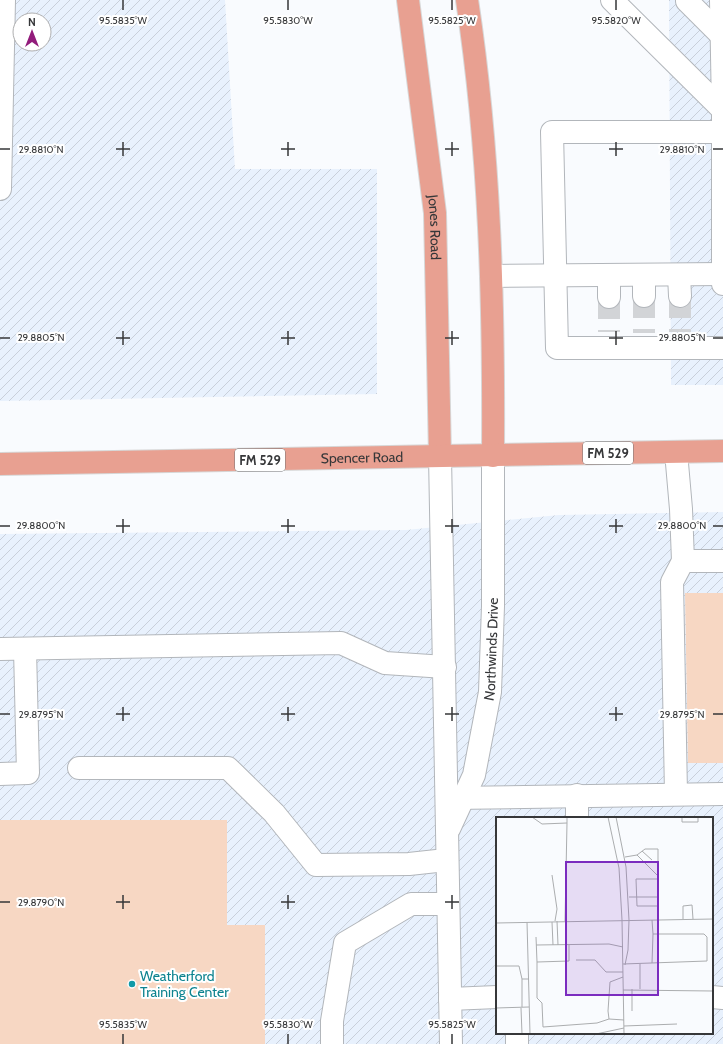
<svg xmlns="http://www.w3.org/2000/svg" width="723" height="1044" viewBox="0 0 723 1044" font-family="Cabin,sans-serif">
	<defs>
		<pattern id="industrial-furrows" width="10" height="10" patternUnits="userSpaceOnUse"><rect width="10" height="10" fill="#e8f1fd"/><path d="M-1 1l2-2M0 10L10 0M9 11l2-2" fill="none" stroke="#c8cfda"/></pattern>
	</defs>
	<rect width="100%" height="100%" fill="#f9fbfe"/>
	<!-- industrial -->
	<path fill="url(#industrial-furrows)" fill-rule="evenodd" d="M0,0H225L235,169H377V394L0,401ZM20,20H44V44H20Z
		M669,0H723V385H671Z
		M723,512V1044H0V534L406,530L559,515ZM497,818H712V1033H497Z"/>
	<!-- building -->
	<path fill="#f7d7c3" d="M685,593H723V763H688Z
		M0,820H227V925H265V1044H0Z"/>
	<g fill="none" stroke-linecap="round" stroke-linejoin="round">
		<!-- minor-tunnel -->
		<path stroke="#d2d4d7" stroke-width="22" stroke-dasharray="22 11" stroke-linecap="butt" d="M644,296V333
			M680,296V332
			M609,297V332"/>
		<defs>
			<g id="minor">
				<path d="M612,0L723,110V284"/>
				<path d="M721,0L723,110"/>
				<path d="M687,1L721,35"/>
				<path d="M722,132H552L557,348H723"/>
				<path d="M0,189L4,0"/>
				<path d="M609,275V297"/>
				<path d="M644,275V296"/>
				<path d="M679,275L680,296"/>
				<path d="M491,276L723,274"/>
				<path d="M676,452L681,509L683,561H723"/>
				<path d="M440,456L451,1044"/>
				<path d="M0,649L341,643L385,663L445,667"/>
				<path d="M79,768H228L274,813L316,865L409,864L446,860"/>
				<path d="M0,774L28,773L25,649"/>
				<path d="M676,794L672,582L683,561"/>
				<path d="M577,795V818"/>
				<path d="M451,798L723,794"/>
				<path id="s1" d="M449,829L474,775L490,692L493,606V456"/>
				<path d="M712,997L723,998"/>
				<path d="M450,999L497,997"/>
				<path d="M517,1033V1044"/>
				<path d="M332,1044V1021L345,943L411,904H447"/>
			</g>
			<g id="major">
				<path id="s2" d="M408,0L435,213L440,456"/>
				<path d="M467,0C490,151 494,303 493,456"/>
				<path id="s3" d="M0,464L723,451"/>
			</g>
		</defs>
		<!-- minor casing -->
		<use href="#minor" stroke="#b2b6bb" stroke-width="24"/>
		<!-- major casing -->
		<use href="#major" stroke="#d7d7d7" stroke-width="24"/>
		<!-- minor -->
		<use href="#minor" stroke="#fff" stroke-width="22"/>
		<!-- major -->
		<use href="#major" stroke="#e8a091" stroke-width="22"/>
	</g>
	<!-- ticks -->
	<path fill="none" stroke="#363739" stroke-width="1.5" d="M123,0V10M288,0V10M452,0V10M616,0V10M123,142V156M288,142V156M452,142V156M616,142V156M0,149H10M116,149H130M281,149H295M445,149H459M609,149H623M713,149H723M123,331V345M288,331V345M452,331V345M616,331V345M0,338H10M116,338H130M281,338H295M445,338H459M609,338H623M713,338H723M123,519V533M288,519V533M452,519V533M616,519V533M0,526H10M116,526H130M281,526H295M445,526H459M609,526H623M713,526H723M123,707V721M288,707V721M452,707V721M616,707V721M0,714H10M116,714H130M281,714H295M445,714H459M609,714H623M713,714H723M123,895V909M288,895V909M452,895V909M0,902H10M116,902H130M281,902H295M445,902H459M123,1034V1044M288,1034V1044M452,1034V1044"/>
	<!-- markers -->
	<circle fill="#0f9aa8" stroke="#fff" stroke-width="1.5" cx="132" cy="984" r="4"/>
	<g text-anchor="middle" dominant-baseline="central" stroke-width="4" stroke-linejoin="round" paint-order="stroke">
		<!-- shield labels -->
		<g fill="#fff" stroke="#727374" stroke-width="1">
			<rect x="583" y="442" width="50" height="22" rx="3"/>
			<rect x="235" y="449" width="50" height="22" rx="3"/>
		</g>
		<g font-size="13" font-weight="bold" fill="#363739">
			<text x="608" y="453">FM 529</text>
			<text x="260" y="460">FM 529</text>
		</g>
		<!-- street labels -->
		<g font-size="14" fill="#363739" stroke="#fff">
			<text stroke="none"><textPath href="#s2" startOffset="229">Jones Road</textPath></text>
			<text stroke="none"><textPath href="#s3" startOffset="362">Spencer Road</textPath></text>
			<text stroke="none"><textPath href="#s1" startOffset="187">Northwinds Drive</textPath></text>
		</g>
		<!-- culture labels -->
		<g font-size="14" fill="#0d838f" stroke="#fff" text-anchor="start">
			<text x="140" y="976">Weatherford<tspan x="140" dy="16">Training Center</tspan></text>
		</g>
	</g>
	<!-- overview -->
	<g transform="translate(496 817)">
		<rect width="217" height="217" fill="#f9fbfe"/>
		<path fill="none" stroke="#abadaf" stroke-width="1" d="M36,0L46,7L71,6V0M112,0L123,51L126,103M120,0L130,50L133,103M186,0V5H202V0M146,34L156,43M141,38L149,32H162V59M129,40L141,38L162,59V103M56,58L61,92L59,104M162,62H140L141,89H162M133,80H162M187,102V89L196,88L197,102M126,103L128,217M61,104L62,128M69,104L71,6M31,105L34,217M56,105L57,128M0,106L217,102M40,120L41,145L73,144V128M40,128L113,127L127,130M80,143H99L110,155H127M41,145V181L46,186L47,210L101,206L113,202M156,146L157,117M127,147L211,144V120L208,117H157L156,103M144,147V172M129,148L132,133L133,103M0,149H23L26,162H33M127,160L114,165L112,194L113,202L128,203M26,162V190M136,172V194M127,173L217,174M0,191L33,190M25,191L26,217M128,209L181,207M100,217L128,211"/>
		<path fill="#7b2cbf" fill-opacity="0.15" stroke="#7b2cbf" stroke-width="2" d="M70,45H162V178H70Z"/>
		<rect width="217" height="217" fill="none" stroke="#363739" stroke-width="2"/>
	</g>
	<g font-size="10" text-anchor="middle" fill="#363739" stroke="#fff" stroke-width="4" stroke-linejoin="round" paint-order="stroke">
		<text x="123" y="24">95.5835°W</text>
		<text x="288" y="24">95.5830°W</text>
		<text x="452" y="24">95.5825°W</text>
		<text x="616" y="24">95.5820°W</text>
		<text x="41" y="153">29.8810°N</text>
		<text x="682" y="153">29.8810°N</text>
		<text x="41" y="341">29.8805°N</text>
		<text x="682" y="341">29.8805°N</text>
		<text x="41" y="529">29.8800°N</text>
		<text x="682" y="529">29.8800°N</text>
		<text x="41" y="718">29.8795°N</text>
		<text x="682" y="718">29.8795°N</text>
		<text x="41" y="906">29.8790°N</text>
		<text x="123" y="1028">95.5835°W</text>
		<text x="288" y="1028">95.5830°W</text>
		<text x="452" y="1028">95.5825°W</text>
	</g>
	<!-- north arrow -->
	<g transform="translate(32 32)"><circle r="19" fill="#ffffff" stroke="#afafb0"/>
	<path d="M0-3L7 15L0 10L-7 15Z" fill="#921c7b"/>
	<text y="-6" font-size="11" font-weight="bold" text-anchor="middle" fill="#363739">N</text>
	</g>
</svg>
